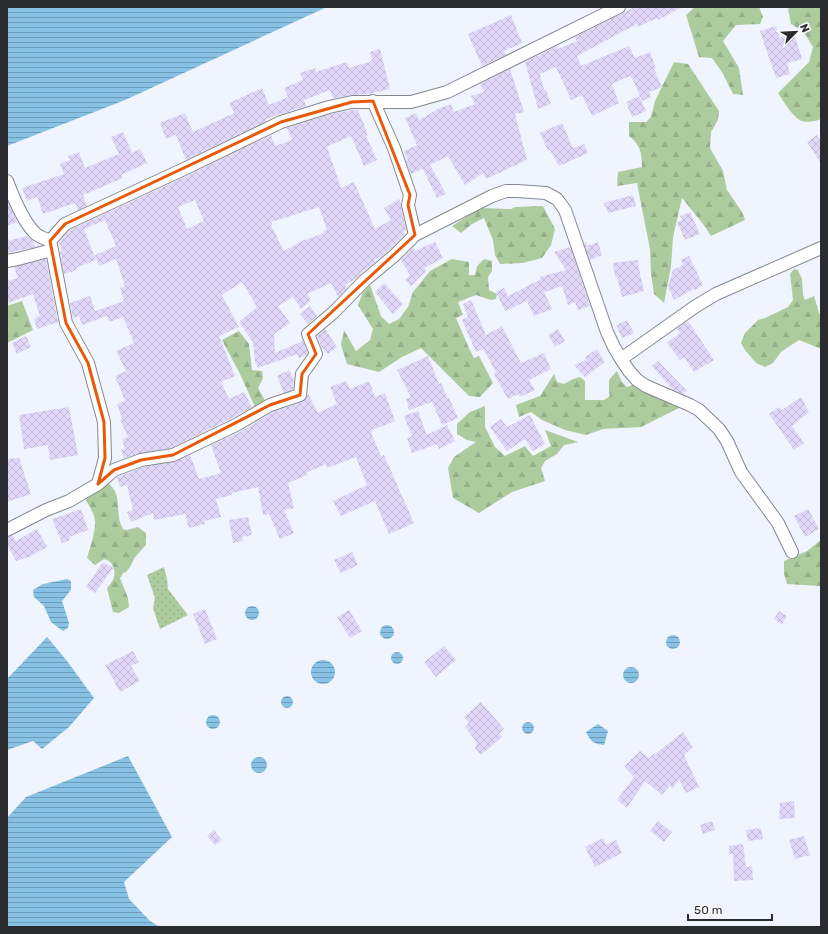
<svg xmlns="http://www.w3.org/2000/svg" width="828" height="934" viewBox="0 0 828 934" font-family="Rubik,sans-serif">
	<defs>
		<pattern id="grass-dots" width="8" height="8" patternUnits="userSpaceOnUse"><rect width="8" height="8" fill="#adcc9e"/><path d="M2 2h.1M6 6h.1" fill="none" stroke="#95af88" stroke-width="1.8" stroke-linecap="round"/></pattern>
		<pattern id="forest-firs" width="22" height="20" patternUnits="userSpaceOnUse"><rect width="22" height="20" fill="#adcc9e"/><path d="M5 1l3.5 6h-7zM16 11l3.5 6h-7z" fill="#95af88"/></pattern>
		<pattern id="water-rules" width="6" height="5" patternUnits="userSpaceOnUse"><rect width="6" height="5" fill="#87c1e4"/><path d="M0 2.5h6" fill="none" stroke="#6e9db9"/></pattern>
		<pattern id="building-cross-hatch" width="8" height="8" patternUnits="userSpaceOnUse"><rect width="8" height="8" fill="#e1d7f9"/><path d="M0 0l8 8M0 8l8-8" fill="none" stroke="#c1b9d6"/></pattern>
	</defs>
	<rect width="100%" height="100%" fill="#eff4fe"/>
	<!-- grass -->
	<path fill="url(#grass-dots)" d="M164,567L167,579L168,589L188,615L160,629L153,608L155,598L147,575Z"/>
	<!-- forest -->
	<path fill="url(#forest-firs)" d="M695,7H759L763,17L760,24L736,25L723,41L739,68L743,95L733,94L722,72L712,58L699,57L686,15Z
		M791,7H821V119C816,121 808,123 802,121C793,118 783,100 778,93L809,62L813,47L803,31L791,24L788,9Z
		M674,62L688,64L719,111L718,120L711,132L710,148L723,171L727,190L742,212L745,220L711,236L703,224L682,198L673,237L671,267L664,303L654,294L651,274L650,249L637,183L617,186L618,172L642,167C642,153 640,144 629,136V122H646L651,117L655,101Z
		M543,206L555,229L551,245L542,258L523,263L500,264L495,255L493,240L484,218L472,224L461,233L452,226L481,208L511,209L515,207Z
		M452,259L469,262V275H475L477,266L484,259L492,261V271L488,277L489,290L497,294L496,299L491,300L476,295L458,302L463,315L456,318L468,346L474,358L479,356L493,383L480,397L469,396L421,348L402,357L379,372L347,364L341,345L344,330L356,351L370,340L373,329L358,305L363,292L370,285L381,316L389,324L399,319L408,307L413,292L430,271Z
		M794,269L798,270L802,279L803,295L805,300L814,296L819,313L821,315V349L799,340L781,352L773,363L765,367L756,363L745,350L741,343L745,333L758,320L765,318L788,307L793,300L790,274Z
		M22,301L33,330L7,343V306Z
		M239,331L249,344L252,370L262,371L263,378L258,388L267,404L256,409L239,372L222,340Z
		M617,371L622,382L627,387L635,384L681,407L641,427L603,429L586,435L565,430L542,420L531,412L519,417L516,405L540,396L554,374L557,382L564,384L573,379L580,377L585,381V400H604L610,396L609,392V380Z
		M485,406V427L495,447L505,456L525,446L533,456L551,446L545,430L578,442L564,445L557,454L545,461L541,468L545,481L512,492L479,513L453,498L448,468L454,457L476,442L467,440L457,434V424L470,412Z
		M109,484C120,494 117,504 119,517C119,521 121,525 123,529L127,530L138,527L146,533V545L135,557L130,567L126,572L123,573L120,578L128,598L129,607L119,613L113,612L107,588C109,586 111,583 113,580C117,571 113,561 104,559L95,565L87,558C90,548 96,530 95,521C94,514 90,506 86,501L87,496Z
		M821,540V586H820L787,584L784,574V561L807,551Z"/>
	<!-- water -->
	<path fill="url(#water-rules)" d="M7,7H327L125,100L7,146Z
		M67,579L71,581V590L62,601L69,623L68,628L63,631L51,622L44,606L34,597L33,590L43,584Z
		M245 613a7 7 0 1 1 14 0a7 7 0 1 1-14 0Z
		M380 632a7 7 0 1 1 14 0a7 7 0 1 1-14 0Z
		M666 642a7 7 0 1 1 14 0a7 7 0 1 1-14 0Z
		M47,637L67,661L94,698L69,727L42,749L33,741L7,750V679Z
		M391 658a6 6 0 1 1 12 0a6 6 0 1 1-12 0Z
		M311 672a12 12 0 1 1 24 0a12 12 0 1 1-24 0Z
		M623 675a8 8 0 1 1 16 0a8 8 0 1 1-16 0Z
		M281 702a6 6 0 1 1 12 0a6 6 0 1 1-12 0Z
		M206 722a7 7 0 1 1 14 0a7 7 0 1 1-14 0Z
		M522 728a6 6 0 1 1 12 0a6 6 0 1 1-12 0Z
		M598,724L608,731L604,745C594,744 591,742 586,732Z
		M128,756L172,837L124,882L129,899L150,921L160,927H7V818L26,797Z
		M251 765a8 8 0 1 1 16 0a8 8 0 1 1-16 0Z"/>
	<!-- building -->
	<path fill="url(#building-cross-hatch)" fill-rule="evenodd" d="M635,7H682L658,20L657,18L638,27L637,24L577,56L581,66L629,46L635,58L650,52L656,68L654,69L662,87L649,92L651,97L642,101L632,78H631L630,76L612,84L619,103L592,116L582,95L571,100L556,67L540,74L544,90H546L551,104L538,109L525,62L557,46L558,49L577,41L575,37Z
		M511,15L522,43L504,51L506,55L482,66L468,34Z
		M776,26L780,38L794,33L802,59L787,63L790,74L776,78L760,31Z
		M380,49L390,89L369,94L352,95L333,98L330,90L304,100L306,106L281,114V113L265,120L266,121L186,160L176,135L166,139L160,123L185,113L193,132L234,113L229,103L262,88L269,105L288,97L284,88L303,80L300,73L315,68L316,72L347,62L349,68L372,61L370,52Z
		M510,69L524,112L515,114L527,160L486,179L483,173L465,185L448,156L430,165L446,194L437,198L423,169L411,174L406,161H408L404,151L417,145L405,118L416,113L419,120L438,109L451,104L454,112L475,104L471,96L484,92L480,84Z
		M639,96L646,111L632,117L626,102Z
		M353,110H358L368,135L366,136L377,160L364,166L351,136L327,147L341,188L354,182L375,229L391,220L384,208L399,199L401,203V207L406,229L404,232L405,234L390,249L381,257L374,260L375,262L359,274L360,275L355,279L345,285L347,288L338,297L331,283L307,294L311,300L301,309L293,297L278,306L290,323L274,334L275,353L303,341L308,353L306,355L299,358L297,354L258,368L255,362L253,342L239,322L257,307L242,282L222,295L239,327L219,336L235,376L221,382L229,399L244,392L252,407L232,418L171,448L140,453L124,458L121,450L125,449L122,439L128,437L120,420L122,419L117,404L125,401L115,376L126,371L116,351L134,343L123,317L109,322L107,316L82,325L79,316L73,318L70,303L90,296L95,311L124,301L120,288L125,286L116,259L99,266L95,255L116,246L105,220L84,229L96,260L76,268L77,270L64,274L60,252L62,251L59,243L70,230L187,176L271,135L275,146L292,140L287,128L331,114ZM195,200L204,221L187,229L178,207ZM319,207L327,230L323,231L324,233L302,241L284,251L271,225L272,224L271,222Z
		M562,123L573,148L584,144L588,153L559,166L550,150L548,151L540,133Z
		M123,132L132,153L140,149L147,163L121,175L123,178L83,195L87,206L78,210L75,203L43,214L37,197L27,201L22,188L64,174L60,164L70,160L68,156L79,152L85,168L119,154L111,137Z
		M817,135L821,142V164L807,142Z
		M633,195L636,206L608,213L604,203Z
		M7,201L17,222L7,226Z
		M690,212L700,234L685,240L677,222L682,220L680,216Z
		M27,236L33,241L35,247L7,253V241Z
		M435,242L443,258L424,268L426,271L411,286L405,280L410,275L401,260L413,248L415,251Z
		M586,242L587,246L598,242L602,255L590,260L584,243Z
		M570,247L590,306L578,310L575,302L568,305L562,286L544,292L552,309L534,316L527,301L505,311L496,292L504,288L508,296L541,279L540,277L566,270L554,252Z
		M689,256L703,285L695,290L694,289L674,300L668,287L673,270L683,265L681,260Z
		M46,259L58,322L37,329L34,319L40,316L33,294L7,303V281L18,278L14,267Z
		M638,260L639,269L644,291L622,297L617,277H615L613,263Z
		M384,283L403,304L393,314L375,292Z
		M471,300L486,335L502,326L521,363L544,353L551,369L529,380L535,390L520,397L519,394L508,399L494,374L496,372L483,349L476,352L462,320L468,317L463,304Z
		M310,306L317,316L308,324L300,314Z
		M627,320L634,333L622,338L616,325Z
		M688,321L714,360L694,372L684,357L680,360L667,343L680,333L677,329Z
		M325,329L337,347L328,354L323,348H322L317,336Z
		M558,329L565,341L555,347L548,335Z
		M26,336L31,347L17,354L12,343Z
		M597,349L605,362L585,377L574,365L586,360L585,357Z
		M428,356L439,384L441,383L448,399L449,398L458,418L442,425L432,402L409,410L406,399L411,397L397,370Z
		M658,361L687,391L683,394L673,390L652,366Z
		M289,370L294,380L293,389L284,393L277,376Z
		M346,381L350,389L369,381L375,397L385,393L395,421L372,430L373,432L371,433L381,456L384,455L414,523L389,534L375,501L341,516L333,501L367,485L356,457L327,468L326,464L306,473L307,475L288,483L294,508L284,510L294,533L280,539L269,514L263,515L258,487L232,493V495L216,499L221,517L204,521L205,524L189,528L185,514L154,520L153,513L131,522L127,512L133,510L127,485L120,487L117,477H118L143,467L174,462L190,455L199,479L221,473L211,445L240,432L273,412L303,402L306,399L308,394L318,413L337,404L330,387Z
		M801,397L809,412L792,426L804,443L794,450L769,414L779,407L782,410Z
		M69,407L78,455L50,460L48,445L24,449L19,415Z
		M418,411L427,435L447,425L455,441L439,449L437,444L412,453L407,438L412,436L404,416Z
		M530,415L545,444L533,451L525,439L507,451L490,427L501,419L507,427Z
		M19,458L31,494L7,502V459Z
		M81,509L88,530L69,537L70,540L62,543L52,519Z
		M808,509L819,529L805,537L794,516Z
		M248,517L252,535L242,537L243,541L233,543L229,520Z
		M37,529L47,547L29,557L16,561L7,545V537L13,536L16,541Z
		M352,552L358,565L341,573L334,560Z
		M103,562L113,568L95,593L86,587Z
		M205,609L217,639L205,644L193,614Z
		M349,610L362,631L350,638L337,617Z
		M779,611L787,616L782,625L774,619Z
		M444,646L456,660L436,677L424,662Z
		M133,651L139,662L131,666L140,681L120,692L105,665Z
		M481,702L504,729L499,734L502,737L481,755L475,748L477,743L465,727L469,723L464,717Z
		M683,732L693,747L684,755L699,787L686,793L679,780L672,789L670,785L662,795L645,781L627,808L617,800L634,777L624,766L640,751L649,758L655,753V754Z
		M794,801L795,818L779,819L780,803Z
		M658,821L672,832L664,842L650,831Z
		M712,821L715,830L703,834L700,825Z
		M761,828L763,839L748,841L746,830Z
		M214,830L222,840L215,845L207,836Z
		M804,836L810,855L795,859L789,840Z
		M603,838L606,845L616,840L622,853L595,867L585,847Z
		M743,844L746,867L752,866L753,880L734,881L733,854H729V846Z"/>
	<g fill="none" stroke-linecap="round" stroke-linejoin="round">
		<defs>
			<path id="minor" d="M7,181C13,197 24,223 36,234C40,237 46,239 50,241
				M415,235L492,196L506,191H517L546,193L557,199L565,210L607,332L614,347L621,359L629,371L637,380L646,386L690,405L699,410L719,429L727,441L741,472L778,523L792,552
				M7,261L18,259L52,250
				M621,359L696,306L716,294L821,248
				M98,484L114,470L141,460L173,455L236,425L270,405L300,395L302,374L316,354L308,334L334,312L364,281L395,255L415,235L408,205L410,195L394,148L373,101
				M7,530L46,510L69,501L98,484L105,458L104,422L88,363L66,323L52,250L50,241L65,224L184,169L281,122L329,107L352,102H411L447,92L619,7"/>
		</defs>
		<!-- minor casing -->
		<use href="#minor" stroke="#838891" stroke-width="14"/>
		<!-- minor -->
		<use href="#minor" stroke="#fff" stroke-width="12"/>
	</g>
	<!-- marked area -->
	<path fill="none" stroke="#e8590c" stroke-width="3" stroke-linejoin="round" d="M373,101L410,195L408,205L415,235L308,334L316,354L302,374L300,395L270,405L173,455L141,460L114,470L98,484L105,458L104,422L88,363L66,323L50,241L65,224L281,122L352,102Z"/>
	<!-- border -->
	<rect width="828" height="934" fill="none" stroke="#292b2f" stroke-width="16"/>
	<!-- north arrow -->
	<g transform="translate(796 32) rotate(66)" stroke="#ffffff" stroke-width="3" paint-order="stroke">
	<path d="M0-3L7 15L0 10L-7 15Z" fill="#292b2f"/>
	<text y="-6" font-size="11" font-weight="bold" text-anchor="middle" fill="#292b2f">N</text>
	</g>
	<!-- scale -->
	<path d="M688 914v6h84v-6" fill="none" stroke="#292b2f" stroke-width="2"/>
	<text x="694" y="914" font-size="12" fill="#292b2f" stroke="#ffffff" stroke-width="3" paint-order="stroke">50 m</text>
</svg>
